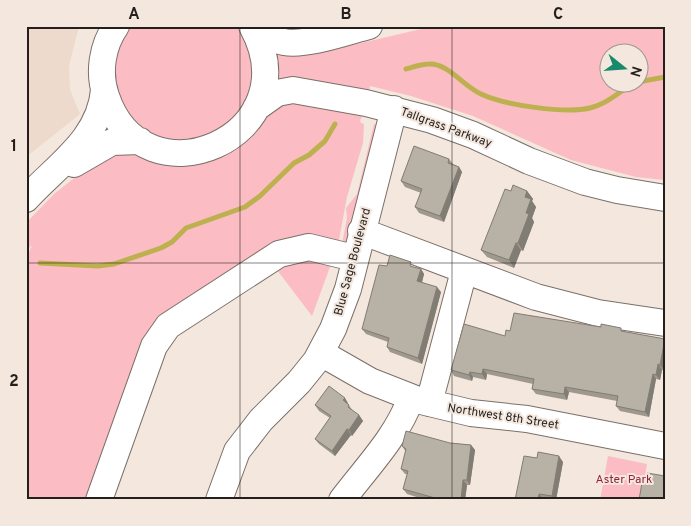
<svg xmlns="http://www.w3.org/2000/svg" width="691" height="526" viewBox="0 0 691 526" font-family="Overpass,sans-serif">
	<rect width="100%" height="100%" fill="#f3e7de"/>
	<!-- built -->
	<path fill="#eddacd" d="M26,26H79L69,66L70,90L80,114L26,157Z"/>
	<!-- green -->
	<path fill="#fbbdc3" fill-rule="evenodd" d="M129,26H243L256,51L254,96L222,133L174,142L150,133L131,117L119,96L114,71L119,47Z
		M434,26H665V180L636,177L571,160L473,116L411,96L370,86L369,92L275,83L274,51H327ZM608,52H638V82H608Z
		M281,100L364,114L360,120L361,123L364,124L363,143L347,197L338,245L312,316L274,266L175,331L160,350L108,500H26V259L32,245L26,251V223L54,194L110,150L162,157L258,123Z
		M374,124L378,125L347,240L342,244L347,218L346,208L357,194Z
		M608,456L647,464L641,500H600Z"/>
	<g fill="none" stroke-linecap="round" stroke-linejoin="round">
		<!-- stream -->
		<path stroke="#bdb14f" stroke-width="5" d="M406,69C413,67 422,64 429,64C448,63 463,86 481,94C504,105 565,114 590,108C608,104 620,90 637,82
			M638,82L665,77
			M40,263L98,266L114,264L161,248L172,242L186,228L245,207L260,196L294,163L309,155L325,141L335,124"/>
		<defs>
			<path id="minor" d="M116,26C102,46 98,73 106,96C143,209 313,137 252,26
				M253,26C263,33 273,40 284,42C307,46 346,32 369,26
				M256,108L277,93L293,90L366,103L432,120L473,135L529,161L585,182L617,190L665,198
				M74,164L112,142L140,141
				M26,199C57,165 100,139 104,90
				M361,231L536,297L598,313L665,323
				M321,353L370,381L421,401L471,413L527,419L665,446
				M429,403L464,271
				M99,500L154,346L168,326L279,254L309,247L354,258
				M219,500L237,451L261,420L299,382L316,361L333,329L348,289L394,109
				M342,500C366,468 397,437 411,398"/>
		</defs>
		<!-- minor casing -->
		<use href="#minor" stroke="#7b7069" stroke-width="28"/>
		<!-- minor -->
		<use href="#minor" stroke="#fff" stroke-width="26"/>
	</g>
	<!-- wall -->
	<path fill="#9e988e" d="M449,159L453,164L459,167L462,172L444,222L419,213L415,207L421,193L405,187L401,181Z
		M511,191H527L533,199L532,201L536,207L532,218L534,222L523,251L521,250L514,268L487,257L481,250Z
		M415,267L421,269L424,274L422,282L441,292L422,364L390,352L387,347L388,342L366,334L362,329Z
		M510,331L624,332L665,339L664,370H662L660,380L656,379L649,417L620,411L616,406L617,401L569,392L567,400L536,394L532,389L533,384L487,374L486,380L473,377L472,381L454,376L451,370L505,336Z
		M348,403V404L353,411L359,415L363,421L352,436L351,435L335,456L319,444L315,439L330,418L319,411L315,405Z
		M450,443L471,445L475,450L470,485H467L465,500H426L407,494L403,489L407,474H405L401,469L406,452L402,446Z
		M537,458L563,462L556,500L543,499L515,500Z"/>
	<!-- shaded-wall -->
	<path fill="#817c74" d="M459,167L462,172L444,222L440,216Z
		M527,191L533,199L532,201L536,207L532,218L534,222L523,251L518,243L526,213L525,197Z
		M516,243L521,250L514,268L509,260Z
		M421,269L424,274L421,286L417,281Z
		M437,287L441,292L422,364L418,358Z
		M665,340V365L664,370L660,365Z
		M658,364L662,370L660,380L656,375Z
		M483,369L487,374L486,380L482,374Z
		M470,372L473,377L472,381L469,375Z
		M653,374L656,379L649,417L645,412Z
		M565,387L569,392L567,400L564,394Z
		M345,398L348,403L346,406L343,400Z
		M359,415L363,421L352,436L349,430Z
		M347,429L351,435L335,456L332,451Z
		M471,445L475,450L470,485L467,480Z
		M559,456L563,462L556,500H554L552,496Z
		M463,480L467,485L465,500H461Z
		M539,494L543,499V500H538Z"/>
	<!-- building -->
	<path fill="#b8b1a5" stroke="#817c74" d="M414,146L449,159L448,163L459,167L440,216L415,207L422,189L401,181Z
		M513,185L527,191L525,197L531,199L526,213L529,214L518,243H516L509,260L481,250L505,189L511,191Z
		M390,255L411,262L410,266L421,269L417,281L437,287L418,358L387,347L389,338L362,329L379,265L387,266Z
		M514,313L601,327V324L621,328V331L665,339L660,365L658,364L656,375L653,374L645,412L616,406L618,396L565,387L564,394L532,389L534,379L483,369L482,374L470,372L469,375L451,370L464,324L505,336L506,330L510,331Z
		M329,386L345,398L343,400L349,405L348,407L359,415L349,430L347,429L332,451L315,439L331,416L315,405Z
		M406,431L450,443L471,445L467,480H463L461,500H448L435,498L403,489L408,471L401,469L406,449L402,446Z
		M538,452L559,456L552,496L539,494L538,500H515L524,456L537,458Z
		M647,473L665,476V500H639L643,477L646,478Z"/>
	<!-- grid -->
	<path fill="none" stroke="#241f1c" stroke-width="1" stroke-opacity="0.55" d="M240,26V500M452,26V500M26,263H665"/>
	<g text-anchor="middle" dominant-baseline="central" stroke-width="4" stroke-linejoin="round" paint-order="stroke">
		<!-- street labels -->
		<g font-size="12" fill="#241f1c" stroke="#f3e7de">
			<text transform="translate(446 128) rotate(20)">Tallgrass Parkway</text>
			<text transform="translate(353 262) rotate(-75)">Blue Sage Boulevard</text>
			<text transform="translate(503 417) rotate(9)">Northwest 8th Street</text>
		</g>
		<!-- park labels -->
		<g font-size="12" fill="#95233d" stroke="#f3e7de">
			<text x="624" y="480">Aster Park</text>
		</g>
	</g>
	<!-- border -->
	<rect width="691" height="526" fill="none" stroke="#f3e7de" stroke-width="55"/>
	<!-- north arrow -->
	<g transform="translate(624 68) rotate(107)"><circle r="24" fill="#f3e7de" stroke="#a09790"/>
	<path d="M0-4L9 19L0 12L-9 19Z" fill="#168a6b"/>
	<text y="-8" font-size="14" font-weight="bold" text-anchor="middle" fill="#241f1c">N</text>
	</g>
	<rect x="28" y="28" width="636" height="470" fill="none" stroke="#241f1c" stroke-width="2"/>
	<g font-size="16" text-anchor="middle" font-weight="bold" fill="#241f1c">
		<text x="134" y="19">A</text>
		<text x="346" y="19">B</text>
		<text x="558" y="19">C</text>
		<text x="14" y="151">1</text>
		<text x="14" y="386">2</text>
	</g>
</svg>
